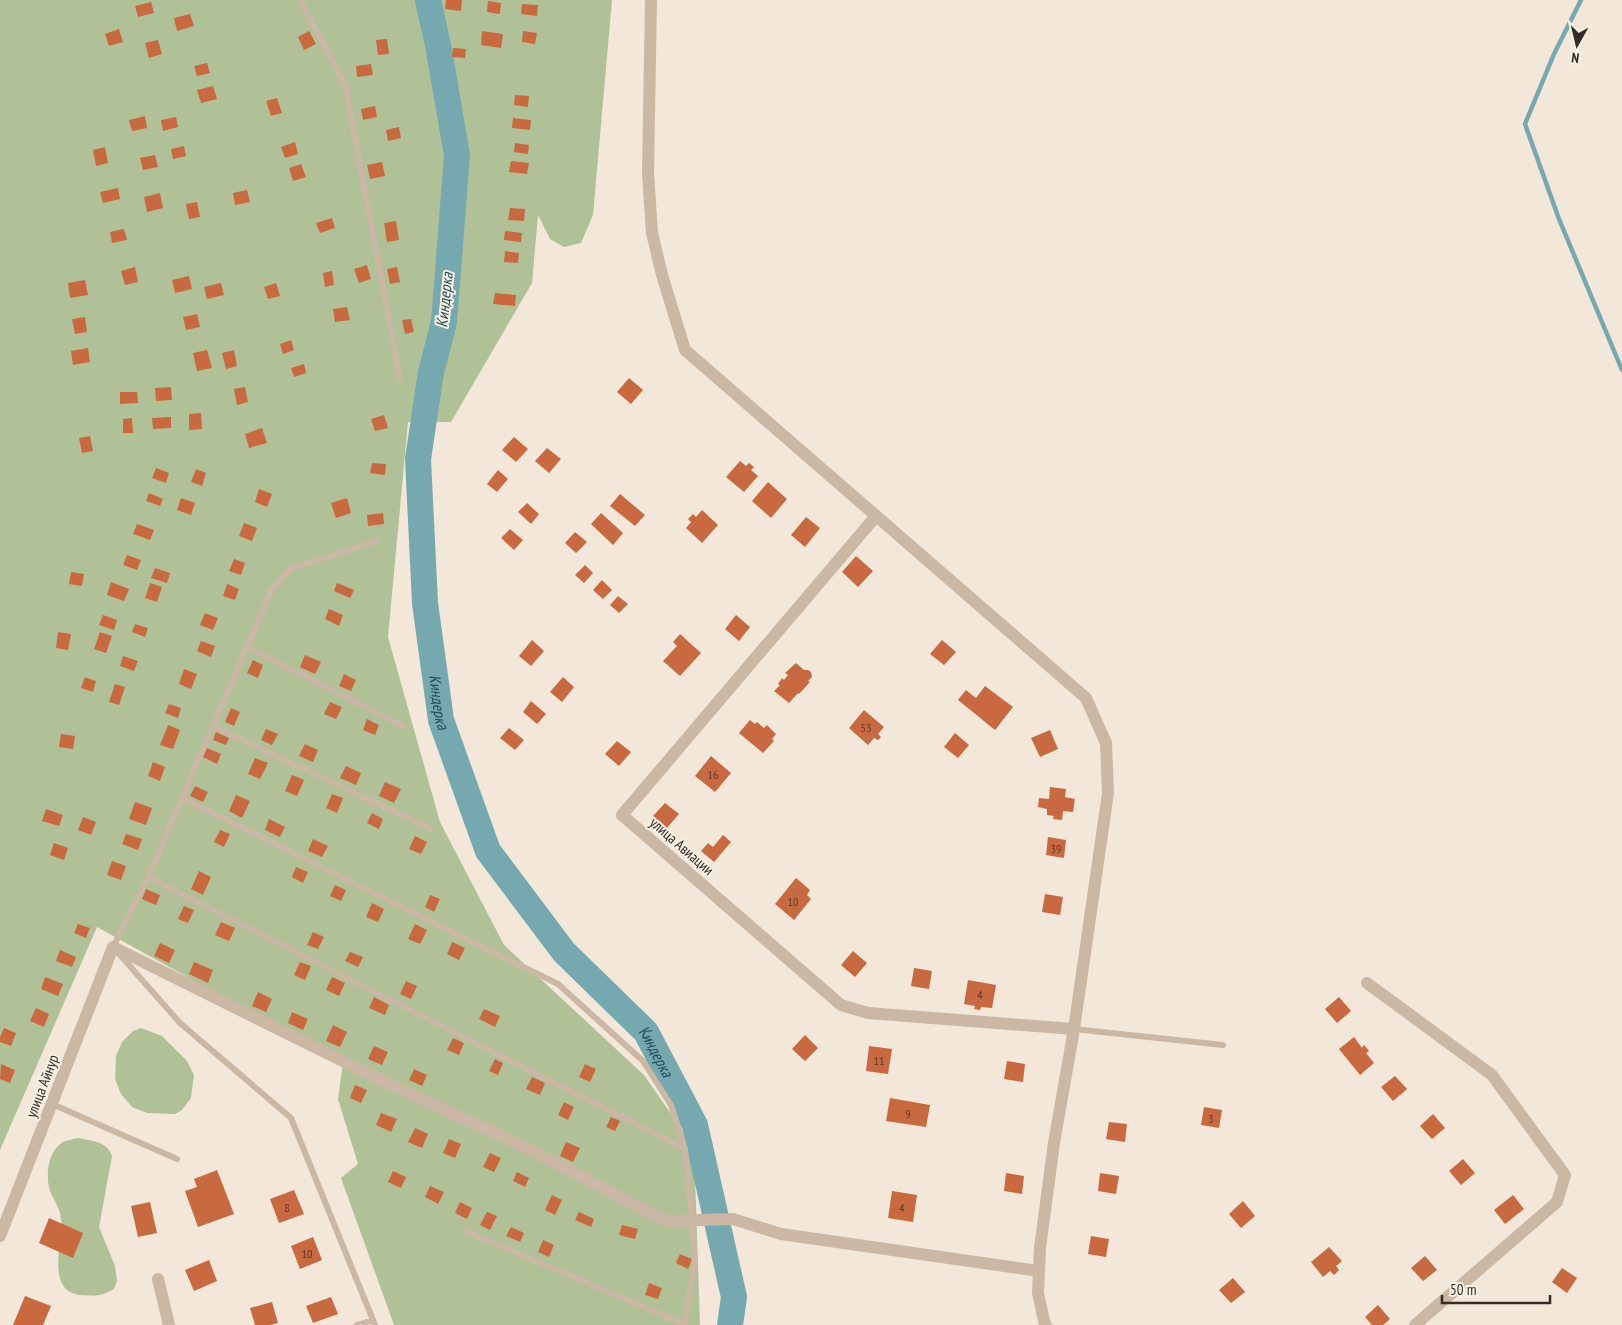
<svg xmlns="http://www.w3.org/2000/svg" width="1622" height="1325" viewBox="0 0 1622 1325" font-family="'PT Sans Narrow',sans-serif">
	<rect width="100%" height="100%" fill="#f2e7d8"/>
	<!-- green -->
	<path fill="#b0c198" d="M0,0H612L593,215L581,243L564,247L550,239L538,215L532,283L451,422H408L388,637L440,822L504,945L644,1075L694,1147L700,1325H394L341,1178L358,1164L338,1099L343,1063L97,927L0,1150Z
		M141,1028L162,1036L187,1061L194,1075L191,1098L182,1110L175,1114L147,1113L132,1107L121,1094L115,1079L116,1056L122,1042L133,1031Z
		M78,1138C92,1141 107,1141 112,1156L99,1227L115,1266L117,1281L114,1289C98,1297 98,1296 81,1295C45,1292 63,1242 61,1219C60,1208 54,1200 50,1191C45,1175 48,1151 63,1142C67,1140 74,1139 78,1138Z"/>
	<g fill="none" stroke-linecap="round" stroke-linejoin="round">
		<!-- stream -->
		<path stroke="#76a9af" stroke-width="4.5" d="M1581,0L1554,54L1525,124L1559,219L1622,370"/>
		<!-- river -->
		<path stroke="#76a9af" stroke-width="26" id="s1" d="M428,0L438,45L457,155L444,322L431,372L418,459L425,603L441,720L488,851L564,952L646,1032L695,1125L734,1297L730,1325"/>
	</g>
	<!-- building -->
	<path fill="#c9693f" d="M446,0H462L461,11L445,9Z
		M488,1L501,3L500,14L487,12Z
		M151,2L154,13L138,17L135,6Z
		M522,4L538,5L537,16L521,14Z
		M190,14L194,26L177,31L174,18Z
		M119,29L123,42L109,46L105,34Z
		M309,31L316,44L304,50L298,37Z
		M482,31L503,34L501,48L481,45Z
		M523,31L537,33L535,44L522,42Z
		M387,39L389,54L378,55L376,40Z
		M158,40L162,54L149,58L145,43Z
		M453,48L466,49L465,58L452,57Z
		M207,63L210,73L197,76L194,66Z
		M371,64L373,75L357,77L356,66Z
		M213,86L217,99L201,103L197,90Z
		M515,95L529,96L528,107L514,105Z
		M277,98L282,113L271,116L266,101Z
		M375,106L377,117L363,120L361,109Z
		M145,116L147,128L132,131L129,120Z
		M176,117L178,127L163,131L161,120Z
		M513,118L531,120L530,130L512,128Z
		M399,127L401,138L388,141L386,130Z
		M295,142L298,154L285,158L281,147Z
		M515,143L529,145L528,154L514,152Z
		M184,146L186,156L173,159L171,149Z
		M105,147L108,163L96,166L93,150Z
		M155,155L158,167L143,170L140,158Z
		M511,161L529,163L527,174L509,172Z
		M382,162L385,176L370,179L367,165Z
		M301,164L306,177L293,181L289,168Z
		M118,188L120,199L103,203L100,192Z
		M247,190L250,202L235,205L233,193Z
		M160,193L163,208L147,212L144,197Z
		M197,202L200,217L189,219L186,204Z
		M510,208L525,209L524,221L508,220Z
		M332,218L335,228L320,233L316,223Z
		M396,221L399,240L387,242L384,223Z
		M124,229L127,240L112,243L110,232Z
		M505,231L522,233L521,242L504,240Z
		M505,251L519,253L518,263L504,262Z
		M367,265L371,279L359,283L354,269Z
		M135,267L138,282L125,285L121,271Z
		M397,267L400,282L390,284L387,269Z
		M332,271L334,285L325,287L323,273Z
		M189,276L192,289L175,293L172,280Z
		M85,280L88,295L70,298L68,283Z
		M221,283L224,295L207,299L204,287Z
		M276,283L280,296L268,299L264,287Z
		M495,293L516,295L515,306L493,304Z
		M347,307L350,320L335,322L333,309Z
		M197,314L200,327L186,330L183,317Z
		M85,317L87,332L75,334L72,319Z
		M411,319L414,332L405,334L402,320Z
		M291,340L294,350L283,354L280,344Z
		M88,348L90,362L73,365L71,351Z
		M207,350L212,368L197,371L193,353Z
		M234,350L237,366L226,369L222,353Z
		M304,364L306,373L294,377L291,368Z
		M629,378L643,390L631,404L617,392Z
		M171,387L172,400L156,401L155,388Z
		M245,387L248,402L237,405L234,389Z
		M120,392H137L138,403L120,404Z
		M201,413L202,429L189,430V414Z
		M384,415L388,428L375,431L371,419Z
		M171,417V428L153,429L152,418Z
		M132,418L133,433H123V419Z
		M262,428L267,443L249,448L245,434Z
		M90,436L93,451L82,453L79,438Z
		M514,437L528,449L516,462L502,450Z
		M547,448L561,459L549,473L535,461Z
		M740,461L746,466L749,463L754,467L751,470L758,476L744,492L726,477Z
		M372,463L386,464L385,475L370,473Z
		M156,468L169,473L166,483L152,478Z
		M196,469L206,473L202,486L191,482Z
		M498,470L508,479L497,492L487,484Z
		M768,482L787,499L771,518L752,501Z
		M259,489L272,494L267,507L255,502Z
		M149,493L163,499L160,506L146,501Z
		M620,494L645,515L635,526L610,506Z
		M181,498L195,503L191,515L177,510Z
		M347,498L351,513L336,518L331,503Z
		M527,503L539,514L531,524L518,512Z
		M702,510L718,525L702,543L686,528L691,522L688,519L693,514L696,517Z
		M383,513L384,524L368,526L367,515Z
		M601,513L623,533L613,545L591,524Z
		M806,517L820,528L805,547L791,535Z
		M244,523L257,528L252,541L239,536Z
		M137,524L154,530L150,540L133,534Z
		M510,529L523,540L514,550L501,538Z
		M575,532L587,542L576,553L565,543Z
		M127,555L141,560L137,570L123,565Z
		M856,556L873,571L858,587L842,572Z
		M234,559L245,563L241,575L229,571Z
		M585,565L593,573L584,583L575,575Z
		M155,568L170,573L167,583L151,578Z
		M71,572L84,574L82,586L69,584Z
		M602,580L612,590L603,599L593,590Z
		M111,582L129,589L124,601L107,595Z
		M150,583L162,587L157,602L145,598Z
		M337,583L354,590L350,598L334,591Z
		M227,584L239,589L235,600L223,596Z
		M618,596L628,604L619,613L610,605Z
		M329,609L343,615L339,626L325,619Z
		M205,613L218,618L213,630L200,625Z
		M103,615L117,620L114,630L99,625Z
		M736,615L750,627L739,641L725,629Z
		M135,624L148,628L145,637L132,632Z
		M58,632L71,634L68,650L56,648Z
		M100,632L112,636L106,653L94,649Z
		M680,634L701,653L680,676L663,661L677,646L673,642Z
		M532,640L544,651L531,666L519,656Z
		M942,640L956,652L944,665L930,654Z
		M201,641L215,646L211,657L197,651Z
		M305,655L321,662L315,674L300,667Z
		M123,656L138,661L134,671L120,666Z
		M253,660L263,665L258,678L247,673Z
		M796,663L804,670H808L811,672L812,677L808,681L810,682L799,694L798,693L789,703L774,691L780,685L778,684L782,678L784,680L788,675L785,673Z
		M184,669L197,674L191,689L179,684Z
		M344,674L356,680L351,691L339,686Z
		M85,677L96,681L93,692L81,688Z
		M563,677L574,687L562,702L550,692Z
		M115,684L125,687L119,705L109,702Z
		M985,686L1013,707L995,730L958,700L966,690L976,698Z
		M531,701L546,714L537,724L523,712Z
		M330,702L342,707L336,719L324,714Z
		M169,704L181,708L178,718L165,713Z
		M231,708L240,712L234,726L225,722Z
		M864,710L884,727L878,734L881,737L878,740L874,738L868,745L849,728Z
		M367,719L379,725L375,735L363,730Z
		M750,720L755,724L757,722L764,728L767,725L776,734L772,739L774,741L763,753L739,733Z
		M168,725L180,730L173,749L160,745Z
		M509,728L524,740L515,750L500,738Z
		M266,729L278,734L272,745L261,740Z
		M1050,730L1058,749L1040,757L1031,738Z
		M216,732L229,738L226,745L213,740Z
		M955,733L969,745L958,758L944,747Z
		M61,734L75,736L73,749L59,747Z
		M617,741L631,752L619,766L605,754Z
		M305,744L318,750L313,762L299,756Z
		M207,748L221,754L217,764L203,757Z
		M711,756L731,773L715,792L695,776Z
		M255,758L268,763L260,779L248,774Z
		M153,762L165,767L160,781L148,776Z
		M346,766L361,773L356,785L340,778Z
		M292,775L304,780L297,796L285,791Z
		M385,782L401,789L394,803L379,796Z
		M195,786L208,792L203,802L190,796Z
		M1050,787L1066,789L1065,797L1075,799L1073,812L1063,811L1062,820L1053,819L1054,816L1047,815V809L1038,807L1039,798L1049,799Z
		M332,794L343,798L337,813L326,808Z
		M236,795L250,801L242,818L229,811Z
		M135,802L152,808L146,825L129,819Z
		M665,803L679,814L667,828L653,816Z
		M46,809L63,815L59,826L42,821Z
		M372,813L383,819L379,829L367,823Z
		M83,817L96,822L91,835L78,830Z
		M269,819L285,827L280,837L265,830Z
		M220,830L230,834L224,847L214,842Z
		M126,834L142,839L138,850L122,844Z
		M723,835L731,842L714,862L701,851L708,843L713,847Z
		M415,836L427,842L421,854L409,849Z
		M1048,837L1066,840L1064,858L1046,855Z
		M313,839L328,846L322,857L308,851Z
		M54,843L68,848L64,860L50,855Z
		M112,861L126,866L121,880L107,875Z
		M296,867L308,872L303,883L292,877Z
		M199,871L211,877L203,895L191,889Z
		M796,878L810,890L807,895L811,899L794,920L775,904Z
		M335,885L346,890L341,901L330,896Z
		M146,889L160,895L156,905L142,899Z
		M1045,894L1063,897L1060,915L1042,912Z
		M430,895L440,899L434,912L425,907Z
		M372,903L384,909L378,922L366,917Z
		M184,906L194,910L188,923L178,919Z
		M221,922L235,928L229,941L215,935Z
		M78,924L90,928L86,938L74,933Z
		M415,924L427,930L420,944L408,939Z
		M313,932L324,937L318,949L307,945Z
		M452,942L465,948L459,960L447,954Z
		M160,943L175,950L169,963L154,956Z
		M60,950L76,957L72,967L56,961Z
		M853,951L867,963L855,977L841,965Z
		M350,952L363,957L358,967L345,961Z
		M194,962L213,970L208,983L189,974Z
		M300,962L311,966L305,980L294,975Z
		M914,968L932,971L929,989L911,986Z
		M45,977L63,984L58,996L41,989Z
		M332,977L345,983L339,996L326,990Z
		M968,980L996,985L992,1008L981,1007L980,1010L974,1009L975,1006L964,1004Z
		M406,981L417,986L411,999L400,994Z
		M258,992L272,999L266,1012L252,1006Z
		M374,997L389,1005L385,1015L369,1008Z
		M1339,997L1351,1011L1337,1023L1325,1009Z
		M36,1008L49,1014L44,1027L30,1021Z
		M484,1009L500,1016L495,1027L479,1019Z
		M292,1012L308,1019L303,1030L288,1023Z
		M333,1025L347,1032L340,1047L326,1041Z
		M4,1028L16,1033L11,1046L0,1042V1037Z
		M805,1035L818,1048L805,1061L792,1049Z
		M1354,1037L1362,1048L1364,1045L1369,1051L1366,1053L1374,1063L1360,1075L1339,1049Z
		M453,1038L464,1043L459,1055L447,1050Z
		M374,1046L388,1052L382,1065L368,1059Z
		M869,1046L892,1049L888,1074L866,1071Z
		M495,1059L503,1063L498,1075L489,1071Z
		M1007,1061L1025,1064L1023,1082L1004,1079Z
		M1,1064L15,1070L10,1083L0,1079Z
		M585,1064L596,1069L590,1082L579,1077Z
		M414,1069L427,1075L422,1086L409,1080Z
		M1395,1076L1407,1089L1393,1101L1381,1087Z
		M532,1077L545,1083L540,1095L526,1089Z
		M355,1085L367,1090L361,1103L350,1098Z
		M890,1098L930,1105L926,1127L886,1121Z
		M564,1102L574,1107L568,1120L558,1115Z
		M1204,1107L1222,1110L1219,1128L1201,1125Z
		M381,1113L397,1119L391,1132L376,1125Z
		M1433,1114L1445,1128L1432,1139L1420,1126Z
		M611,1117L620,1121L615,1131L606,1127Z
		M1109,1122L1127,1124L1125,1142L1106,1139Z
		M415,1128L428,1134L422,1148L408,1142Z
		M449,1139L461,1144L455,1158L443,1153Z
		M566,1142L580,1148L573,1162L560,1156Z
		M490,1153L501,1158L494,1172L483,1167Z
		M1463,1159L1475,1173L1461,1185L1449,1171Z
		M217,1170L234,1214L198,1227L185,1191L197,1187L194,1179Z
		M393,1171L406,1177L401,1188L388,1182Z
		M517,1172L529,1178L525,1187L513,1181Z
		M1006,1173L1024,1176L1022,1194L1004,1191Z
		M1100,1173L1119,1176L1116,1194L1098,1191Z
		M430,1186L444,1192L438,1204L425,1197Z
		M294,1190L304,1214L279,1223L270,1199Z
		M892,1191L917,1195L913,1222L888,1218Z
		M552,1195L562,1200L555,1215L545,1210Z
		M1513,1195L1524,1209L1505,1224L1494,1210Z
		M1243,1201L1255,1216L1241,1228L1229,1214Z
		M150,1202L157,1233L138,1237L131,1206Z
		M460,1202L472,1208L467,1219L455,1213Z
		M487,1212L497,1216L490,1230L480,1225Z
		M579,1212L594,1219L591,1227L575,1220Z
		M49,1218L83,1233L73,1258L39,1243Z
		M622,1225L638,1229L635,1239L619,1235Z
		M511,1227L524,1233L520,1242L506,1236Z
		M1091,1236L1109,1239L1106,1257L1088,1254Z
		M313,1237L322,1260L300,1269L291,1246Z
		M543,1240L554,1245L549,1257L538,1252Z
		M1329,1247L1342,1261L1336,1266L1339,1270L1334,1275L1330,1271L1323,1277L1311,1262Z
		M680,1254L692,1259L688,1269L676,1263Z
		M1425,1256L1437,1270L1423,1281L1411,1268Z
		M209,1260L217,1281L194,1291L185,1270Z
		M1562,1268L1577,1278L1567,1293L1552,1282Z
		M1233,1278L1245,1292L1231,1303L1219,1290Z
		M649,1283L662,1288L658,1299L645,1295Z
		M25,1296L51,1306L43,1325H13Z
		M331,1297L338,1314L313,1323L306,1306Z
		M272,1302L278,1323L270,1325H255L250,1308Z
		M1378,1305L1390,1319L1383,1325H1372L1365,1317Z"/>
	<g fill="none" stroke-linecap="round" stroke-linejoin="round">
		<!-- lane -->
		<path stroke="#cab7a4" stroke-width="6" d="M300,0L345,84L400,379
			M247,647L403,726
			M213,726L431,829
			M182,798L558,984L643,1061L671,1105L685,1149
			M148,877L685,1149L692,1221L695,1263L684,1325
			M1074,1029L1223,1045
			M52,1104L177,1159
			M466,1231L684,1324
			M357,1325L373,1320
			M375,1325L291,1118L180,1023L113,947L148,877L271,591L290,569L377,541"/>
		<!-- street -->
		<path stroke="#cab7a4" stroke-width="12" d="M651,0L648,173L652,233L662,275L685,350L1086,698L1106,743L1108,793L1074,1029L1054,1143L1040,1248L1038,1293L1044,1321L1046,1325
			M876,516L622,815L841,1005L868,1013L1074,1029
			M1367,983L1492,1075L1565,1175L1557,1202L1415,1325
			M0,1236L113,947L383,1081L529,1149L666,1221L733,1219L781,1234L1039,1271
			M158,1279L169,1325"/>
	</g>
	<g text-anchor="middle" dominant-baseline="central" stroke-width="4" stroke-linejoin="round" paint-order="stroke">
		<!-- number labels -->
		<g font-size="12" fill="#5a3a2c">
			<text x="866" y="727">53</text>
			<text x="713" y="774">16</text>
			<text x="1056" y="848">39</text>
			<text x="793" y="901">10</text>
			<text x="980" y="994">4</text>
			<text x="879" y="1060">11</text>
			<text x="908" y="1113">9</text>
			<text x="1211" y="1118">3</text>
			<text x="287" y="1207">8</text>
			<text x="902" y="1207">4</text>
			<text x="307" y="1253">10</text>
		</g>
		<!-- street labels -->
		<g font-size="15" fill="#352b26" stroke="#f9f1e4">
			<text transform="translate(682 846) rotate(41)">улица Авиации</text>
			<text transform="translate(42 1086) rotate(-69)">улица Айнур</text>
		</g>
		<!-- water labels -->
		<g font-size="16" font-style="italic" fill="#1b4f57" stroke="#f9f1e4">
			<text transform="translate(444 300) rotate(-84)">Киндерка</text>
			<text stroke="none"><textPath href="#s1" startOffset="709">Киндерка</textPath></text>
			<text stroke="none"><textPath href="#s1" startOffset="1129">Киндерка</textPath></text>
		</g>
	</g>
	<!-- north arrow -->
	<g transform="translate(1577 45) rotate(188)" stroke="#f9f1e4" stroke-width="4" paint-order="stroke">
	<path d="M0-4L9 19L0 12L-9 19Z" fill="#352b26"/>
	<text y="-8" font-size="14" font-weight="bold" text-anchor="middle" fill="#352b26">N</text>
	</g>
	<!-- scale -->
	<path d="M1442 1295v8h108v-8" fill="none" stroke="#352b26" stroke-width="2.5"/>
	<text x="1450" y="1295" font-size="15" fill="#352b26" stroke="#f9f1e4" stroke-width="4" paint-order="stroke">50 m</text>
</svg>
